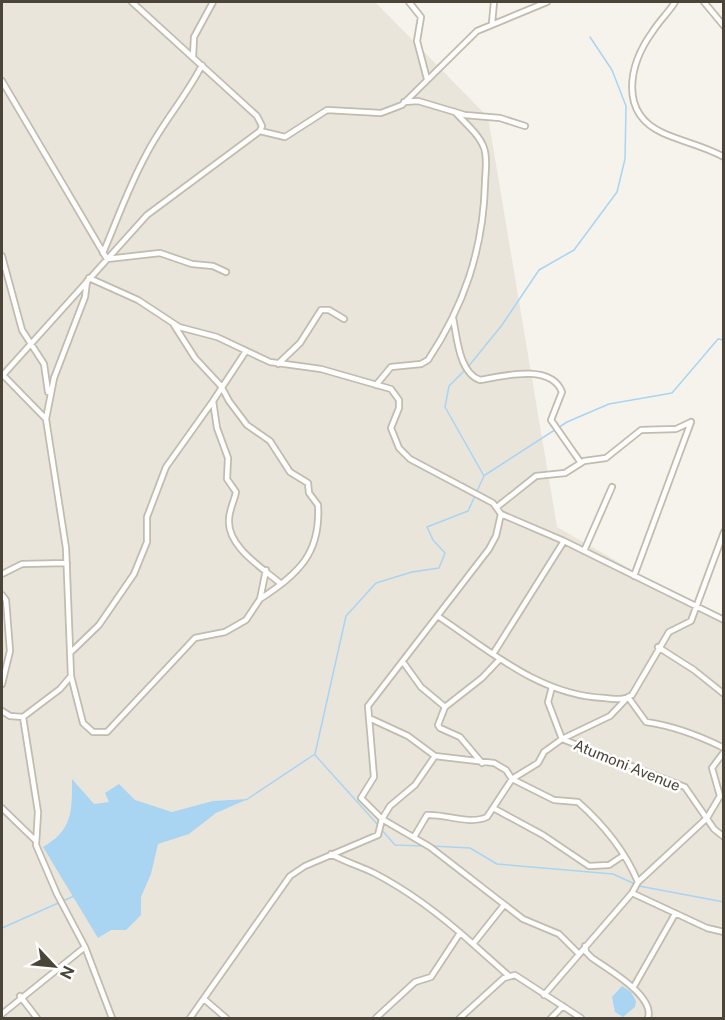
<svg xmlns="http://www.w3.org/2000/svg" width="725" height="1020" viewBox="0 0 725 1020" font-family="'Public Sans',sans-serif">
	<rect width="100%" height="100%" fill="#f6f3ec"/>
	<!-- residential -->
	<path fill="#eae5da" d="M2,2H375L488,117L557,527L723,622V1018H2Z"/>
	<!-- water -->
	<path fill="#a9d4f2" d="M72,779L94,804L109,802L105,793L119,784L135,800L172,812L213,801L248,799L216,813L189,834L158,844L151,874L141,897V915L126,930H111L98,938L43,847C73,830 72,811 72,779Z
		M622,986L631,992L636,1001L635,1007L623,1017L615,1012L612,997Z"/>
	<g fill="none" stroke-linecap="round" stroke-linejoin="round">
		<!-- stream -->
		<path stroke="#a9d4f2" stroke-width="1.5" d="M468,367L502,325L539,270L574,250L617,192L625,159L626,106L612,70L590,37
			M464,371L449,386L445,407L484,476L477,491
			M485,475L567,422L609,404L672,393L718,339L724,340
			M315,755L378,825
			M246,800L315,754L346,616L376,583L412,572L439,568L445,553L433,540L427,527L468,511L475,496
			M381,829L395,845L423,846
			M431,846L470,848L497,864L613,874L635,884
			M639,886L724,902
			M2,928L74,896"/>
		<defs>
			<path id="minor" d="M409,2L421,17L417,41L427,79
				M675,2C669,12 660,20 653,31C629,64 618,113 663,133C683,142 704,146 724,157
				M704,2L724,26
				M492,23L494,2
				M193,57L194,37L213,2
				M2,81L107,259L160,253L192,264L213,266L226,272
				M404,102L418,101L465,115L500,118L525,126
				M260,131L285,137L327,110L381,113L402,105L477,31L547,2
				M103,253C117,220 129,186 146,155C162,123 186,97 202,65
				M2,256L22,330L44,364L48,392
				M89,278L138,300L179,327L217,337L270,362L321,369L391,389L399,400V408L391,428L399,448L410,459L493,503L501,514
				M453,318C457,337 459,373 480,380C503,376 551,363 562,392L551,420L581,463
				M174,325L195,358L221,386L229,401L247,425L270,441L290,472L308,483L309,493L318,505C321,554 298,574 260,599
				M246,351L213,401L217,428L228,458L227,479L236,492C234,502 229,510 229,520C227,547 263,568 281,584
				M278,364L300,343L321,310H329L344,319
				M3,375L46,419
				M2,376L147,215L260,131L262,126L257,116L132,2
				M376,385L391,367L421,364L428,360C464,306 483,250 485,184C485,173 488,159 484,148C479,134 465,123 455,112
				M497,507L536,476L565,473L584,461L606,458L641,430L676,429L691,422
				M584,551L612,487
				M2,574L22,564L67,563
				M634,576L691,422
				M2,595L6,600L10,651L2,684
				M439,617C490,651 541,696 605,698C615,699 623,701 632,695L669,632L691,621L724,532
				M658,647L694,670L724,694
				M70,653L99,625L134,574L147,542V517L166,467L213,401
				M493,654L564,541
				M403,662L421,687L445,707L438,725L440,728L460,737L482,763
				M71,676L83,723L93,732H107L195,638L225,632L246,620L260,599L266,570
				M552,687L548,702L562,739L685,787L714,829L724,837
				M445,707L482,678L500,659
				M2,711L10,716L23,717
				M369,718L408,736L435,756L494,763L506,770L512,779L554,800L578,802C604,825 625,851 638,882
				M435,756L415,785L390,806L382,819L430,847L523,919L559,934L579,954
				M2,808L36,841
				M495,809L543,835L589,866L609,865L624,855
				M414,837L427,815C446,814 470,825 487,817L512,779L538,763L544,752L562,739L610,716L628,697L646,722C674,726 698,735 724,748
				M331,854C345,862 360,866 374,873C411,892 443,917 473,944
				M632,893L707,928L724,932
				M504,905L473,944L509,976
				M585,946L586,952L592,958C608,969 655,996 648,1018
				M85,947L112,1018
				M633,988L675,914
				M544,995L632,893L638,882L707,818L720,796L712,768L724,752
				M20,996L37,1018
				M204,999L226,1018
				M2,1014L85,947L57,894L36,845L38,812L23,717L60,689L71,676L66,548L46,419L54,378L85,297L87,281
				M190,1018L290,876L305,866L378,835L382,819L361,798L374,777L368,706L489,549L496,536L501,514L564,541L724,620
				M376,1018L415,982L431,977L460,933
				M460,1018L504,978L515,975L581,1018
				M551,1018L563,1006"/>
		</defs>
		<!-- minor casing -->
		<use href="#minor" stroke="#c2bbae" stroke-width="8"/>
		<!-- minor -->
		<use href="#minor" stroke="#fff" stroke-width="4.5"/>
	</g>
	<g text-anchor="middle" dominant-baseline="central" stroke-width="5" stroke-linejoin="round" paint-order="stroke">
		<!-- street labels -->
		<g font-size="15" fill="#4b4439" stroke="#fff">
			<text transform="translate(627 765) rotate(22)">Atumoni Avenue</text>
		</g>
	</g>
	<!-- border -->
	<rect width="725" height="1020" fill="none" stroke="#4b4439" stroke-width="6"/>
	<!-- north arrow -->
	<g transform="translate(54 966) rotate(116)" stroke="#ffffff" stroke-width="4.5" paint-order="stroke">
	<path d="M0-4.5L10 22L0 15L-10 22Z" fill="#4b4439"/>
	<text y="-9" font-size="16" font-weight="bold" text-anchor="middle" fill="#4b4439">N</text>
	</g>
</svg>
